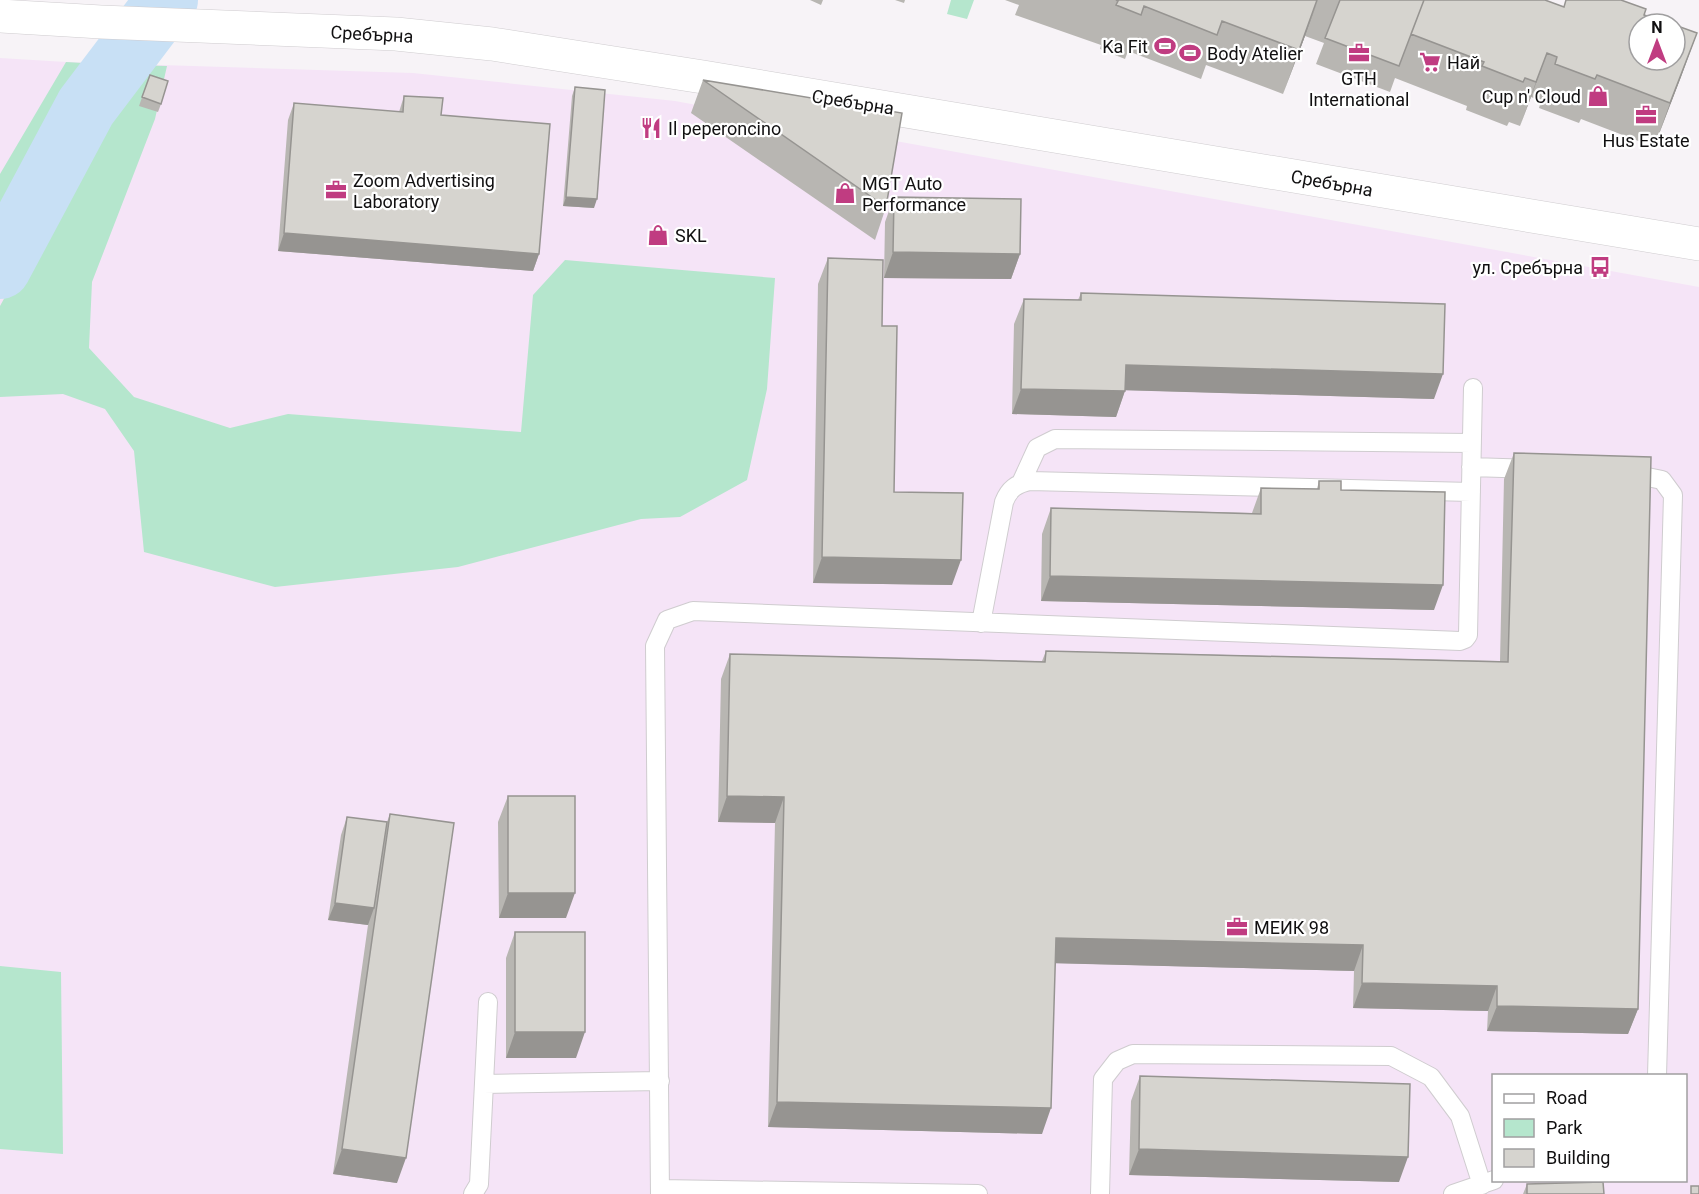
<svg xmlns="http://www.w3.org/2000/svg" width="1699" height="1194" viewBox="0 0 1699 1194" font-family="Roboto,sans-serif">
	<rect width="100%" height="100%" fill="#f7f3f7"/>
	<!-- commercial -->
	<path fill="#f5e4f7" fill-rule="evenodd" d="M0,58L66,62L413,73L675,101L1699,287V1194H0ZM1494,1076H1686V1180H1494Z"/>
	<!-- green -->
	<path fill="#b5e6cd" d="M951,0H974L967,19L947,14Z
		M66,62L101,64L0,245V174Z
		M133,65L167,66L155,119L92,282L89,348L134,397L230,428L288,414L521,432L533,295L565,260L775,278L767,389L747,480L680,517L641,519L458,567L275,587L144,552L134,451L105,409L63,394L0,397V306Z
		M0,966L61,972L63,1154L0,1149Z"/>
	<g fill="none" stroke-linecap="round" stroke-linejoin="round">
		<!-- river -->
		<path stroke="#c8e0f5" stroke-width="62" d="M0,268L86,107L167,0"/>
		<defs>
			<path id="lane" d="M1471,467L1532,469
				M1628,473L1662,480L1673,495L1657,1076
				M1021,483L1037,448L1055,439L1472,443
				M981,623L1004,502C1009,489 1016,484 1030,481L1471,492
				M484,1084L660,1081
				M660,1189L978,1194
				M473,1194L479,1184L488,1002
				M660,1194L655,646L667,620L693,611L1460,641L1465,639L1468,635L1473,388
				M1100,1194L1103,1079L1117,1061L1133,1054L1391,1056L1431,1077L1460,1116L1482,1185
				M1453,1194L1494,1180"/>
			<path id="secondary" d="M0,16L101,22L396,34L492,44L703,77L1699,244"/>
		</defs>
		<!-- lane casing -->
		<use href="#lane" stroke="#cfcccf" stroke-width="20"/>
		<!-- secondary casing -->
		<use href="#secondary" stroke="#cfcccf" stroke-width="34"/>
		<!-- lane -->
		<use href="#lane" stroke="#fff" stroke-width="18"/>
		<!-- secondary -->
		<use href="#secondary" stroke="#fff" stroke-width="33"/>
	</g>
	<!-- wall -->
	<path fill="#b8b6b2" d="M810,0H823L821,5Z
		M895,0H905L904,3Z
		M1005,0H1545L1564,7L1644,15L1639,60L1697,33L1654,147L1581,119L1579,123L1539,108L1541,101L1531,97L1520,126L1509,122L1507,126L1466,110L1467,106L1395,78L1390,92L1316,64L1324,43L1305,36L1283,94L1206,65L1201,79L1128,51L1125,59L1100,49L1101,45L1015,15L1019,5Z
		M150,75L161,104L158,112L139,106Z
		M703,80L886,207L875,240L691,113Z
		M575,87L594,208L563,206L572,96Z
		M404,96L441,115L539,254L533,271L278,251L288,120L294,103L399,112Z
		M894,197L1020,254L1011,279L884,278L885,222Z
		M828,258L882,326L894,492L952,585L813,583L818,284Z
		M1081,293L1434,399L1125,390L1116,417L1012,414L1014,324L1024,299L1078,300Z
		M1514,453L1638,1009L1628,1034L1487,1031L1488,1011L1353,1008L1354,971L1055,963L1042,1134L768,1127L775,823L718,822L721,679L730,654L1042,661L1046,651L1500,661L1504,479Z
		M1319,481L1341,490L1434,610L1041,601L1042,534L1051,508L1252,513L1261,488L1317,489Z
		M508,796L566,918H499L498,822Z
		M390,814L397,1183L333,1174L368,925L328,920L341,835L347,817L387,822Z
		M515,932L576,1058H506V958Z
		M1140,1076L1399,1182L1129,1175L1131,1101Z
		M1527,1184L1604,1194H1523Z"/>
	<!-- shaded-wall -->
	<path fill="#969491" d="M1318,0L1305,36L1283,94L1299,50Z
		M1697,33L1681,77L1654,147L1670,103Z
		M1547,53L1531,97L1520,126L1536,82Z
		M566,197L597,199L594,208L563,206Z
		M284,233L539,254L533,271L278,251Z
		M893,252L1020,254L1011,279L884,278Z
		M1126,365L1443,374L1434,399L1117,390Z
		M1021,389L1125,391L1116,417L1012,414Z
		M822,557L961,560L952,585L813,583Z
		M1050,576L1443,585L1434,610L1041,601Z
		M727,796L784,797L775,823L718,822Z
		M508,893H575L566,918H499Z
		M335,903L374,908L368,925L328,920Z
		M1056,938L1363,945L1354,971L1046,963Z
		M1362,983L1497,986L1488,1011L1353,1008Z
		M1497,1006L1638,1009L1628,1034L1487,1031Z
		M515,1032H585L576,1058H506Z
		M777,1102L1051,1108L1042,1134L768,1127Z
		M342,1149L406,1158L397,1183L333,1174Z
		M1139,1149L1408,1157L1399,1182L1129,1175Z"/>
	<!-- building -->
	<path fill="#d6d4cf" stroke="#969491" stroke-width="1.5" d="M1116,0H1317L1299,50L1222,21L1217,35L1144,6L1141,15L1116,5L1118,1Z
		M1340,0H1424L1399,66L1325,38Z
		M1424,0H1545L1564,7L1566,0H1621L1646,9L1644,15L1657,19L1655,24H1639V60H1675V25L1697,33L1670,103L1597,75L1595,79L1555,64L1557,57L1547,53L1536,82L1525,78L1523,82L1482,66L1484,62L1411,34Z
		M150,75L168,81L161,104L142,97Z
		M703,80L902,113L886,207Z
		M575,87L605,90L597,199L566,197Z
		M404,96L443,98L441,115L550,124L539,254L284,233L294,103L403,112Z
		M894,197L1021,199L1020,254L893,252Z
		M828,258L883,260L882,326H897L894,492L963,493L961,560L822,557Z
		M1081,293L1445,304L1443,374L1126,365L1125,391L1021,389L1024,299L1081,300Z
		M1514,453L1651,457L1638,1009L1497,1006V986L1362,983L1363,945L1056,938L1051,1108L777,1102L784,797L727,796L730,654L1045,662L1046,651L1508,662Z
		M1319,481H1341V490L1445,492L1443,585L1050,576L1051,508L1261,514V488L1319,489Z
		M508,796H575V893H508Z
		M390,814L454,823L406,1158L342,1149Z
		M347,817L387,822L374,908L335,903Z
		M515,932H585V1032H515Z
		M1140,1076L1410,1084L1408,1157L1139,1149Z
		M1603,1182L1604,1194H1527V1184Z
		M1691,1186H1699V1194H1691Z"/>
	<!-- icons -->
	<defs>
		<symbol id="stadium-bare" viewBox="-9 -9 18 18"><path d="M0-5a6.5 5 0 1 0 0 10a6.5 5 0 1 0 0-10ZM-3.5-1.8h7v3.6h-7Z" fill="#c03c81" stroke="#fff" stroke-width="2.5" paint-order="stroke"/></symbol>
		<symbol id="office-bare" viewBox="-9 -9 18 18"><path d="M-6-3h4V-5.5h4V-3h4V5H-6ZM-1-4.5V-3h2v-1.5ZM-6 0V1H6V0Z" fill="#c03c81" stroke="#fff" stroke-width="2.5" paint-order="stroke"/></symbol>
		<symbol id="supermarket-bare" viewBox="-9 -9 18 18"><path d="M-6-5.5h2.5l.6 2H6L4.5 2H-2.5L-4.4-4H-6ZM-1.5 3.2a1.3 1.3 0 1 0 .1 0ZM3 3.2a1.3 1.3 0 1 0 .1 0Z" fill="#c03c81" stroke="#fff" stroke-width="2.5" paint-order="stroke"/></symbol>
		<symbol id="shop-bare" viewBox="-9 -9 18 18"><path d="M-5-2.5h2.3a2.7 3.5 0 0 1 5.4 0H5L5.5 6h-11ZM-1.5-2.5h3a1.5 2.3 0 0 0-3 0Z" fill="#c03c81" stroke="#fff" stroke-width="2.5" paint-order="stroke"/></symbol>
		<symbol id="restaurant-bare" viewBox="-9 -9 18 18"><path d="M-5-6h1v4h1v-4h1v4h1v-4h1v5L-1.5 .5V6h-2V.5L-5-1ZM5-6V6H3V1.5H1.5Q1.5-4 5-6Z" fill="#c03c81" stroke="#fff" stroke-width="2.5" paint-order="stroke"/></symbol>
		<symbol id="bus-bare" viewBox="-9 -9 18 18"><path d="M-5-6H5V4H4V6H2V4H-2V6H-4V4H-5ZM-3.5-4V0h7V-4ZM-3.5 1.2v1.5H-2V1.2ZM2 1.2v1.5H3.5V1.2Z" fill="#c03c81" stroke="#fff" stroke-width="2.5" paint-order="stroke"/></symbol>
	</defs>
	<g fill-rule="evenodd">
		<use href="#stadium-bare" x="1150" y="31" width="30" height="30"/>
		<use href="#stadium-bare" x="1175" y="38" width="30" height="30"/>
		<use href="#office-bare" x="1344" y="38" width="30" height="30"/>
		<use href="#supermarket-bare" x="1415" y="47" width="30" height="30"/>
		<use href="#shop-bare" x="1583" y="81" width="30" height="30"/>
		<use href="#office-bare" x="1631" y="100" width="30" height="30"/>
		<use href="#restaurant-bare" x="636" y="113" width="30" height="30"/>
		<use href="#office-bare" x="321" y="175" width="30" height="30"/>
		<use href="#shop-bare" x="830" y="178" width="30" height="30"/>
		<use href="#shop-bare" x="643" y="220" width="30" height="30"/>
		<use href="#bus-bare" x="1585" y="252" width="30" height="30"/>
		<use href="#office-bare" x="1222" y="912" width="30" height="30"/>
	</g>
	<g text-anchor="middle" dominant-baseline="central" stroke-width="4.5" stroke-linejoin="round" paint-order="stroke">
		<!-- street labels -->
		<g font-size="18" fill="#111011" stroke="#fff">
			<text transform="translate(372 34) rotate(3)">Сребърна</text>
			<text transform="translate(853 102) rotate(9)">Сребърна</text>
			<text transform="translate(1332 183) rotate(10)">Сребърна</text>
		</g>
		<!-- poi labels -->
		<g font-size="18" fill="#111011" stroke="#fff" text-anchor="start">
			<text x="1148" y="46" text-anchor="end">Ka Fit</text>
			<text x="1207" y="53">Body Atelier</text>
			<text x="1447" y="62">Най</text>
			<text x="1359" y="78" text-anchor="middle">GTH<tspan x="1359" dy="21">International</tspan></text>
			<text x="1581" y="96" text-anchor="end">Cup n' Cloud</text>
			<text x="668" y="128">Il peperoncino</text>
			<text x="1646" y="140" text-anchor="middle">Hus Estate</text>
			<text x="353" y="180">Zoom Advertising<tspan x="353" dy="21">Laboratory</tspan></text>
			<text x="862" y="183">MGT Auto<tspan x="862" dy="21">Performance</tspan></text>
			<text x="675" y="235">SKL</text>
			<text x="1583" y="267" text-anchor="end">ул. Сребърна</text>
			<text x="1254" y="927">МЕИК 98</text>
		</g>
	</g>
	<!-- legend -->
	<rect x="1492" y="1074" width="195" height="108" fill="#ffffff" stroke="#a09fa0" stroke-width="1.5"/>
	<rect x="1504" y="1094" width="30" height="9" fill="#ffffff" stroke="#a09fa0" stroke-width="1.5"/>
	<text x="1546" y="1104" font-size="18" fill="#111011">Road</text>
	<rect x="1504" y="1119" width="30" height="18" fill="#b5e6cd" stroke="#a09fa0" stroke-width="1.5"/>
	<text x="1546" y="1134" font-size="18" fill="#111011">Park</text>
	<rect x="1504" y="1149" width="30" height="18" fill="#d6d4cf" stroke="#a09fa0" stroke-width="1.5"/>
	<text x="1546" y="1164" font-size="18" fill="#111011">Building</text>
	<!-- north arrow -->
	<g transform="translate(1657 42)"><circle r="28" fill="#ffffff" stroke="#a09fa0" stroke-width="1.5"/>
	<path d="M0-4.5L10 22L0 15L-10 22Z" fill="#c03c81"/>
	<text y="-9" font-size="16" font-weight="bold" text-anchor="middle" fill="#111011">N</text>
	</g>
</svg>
